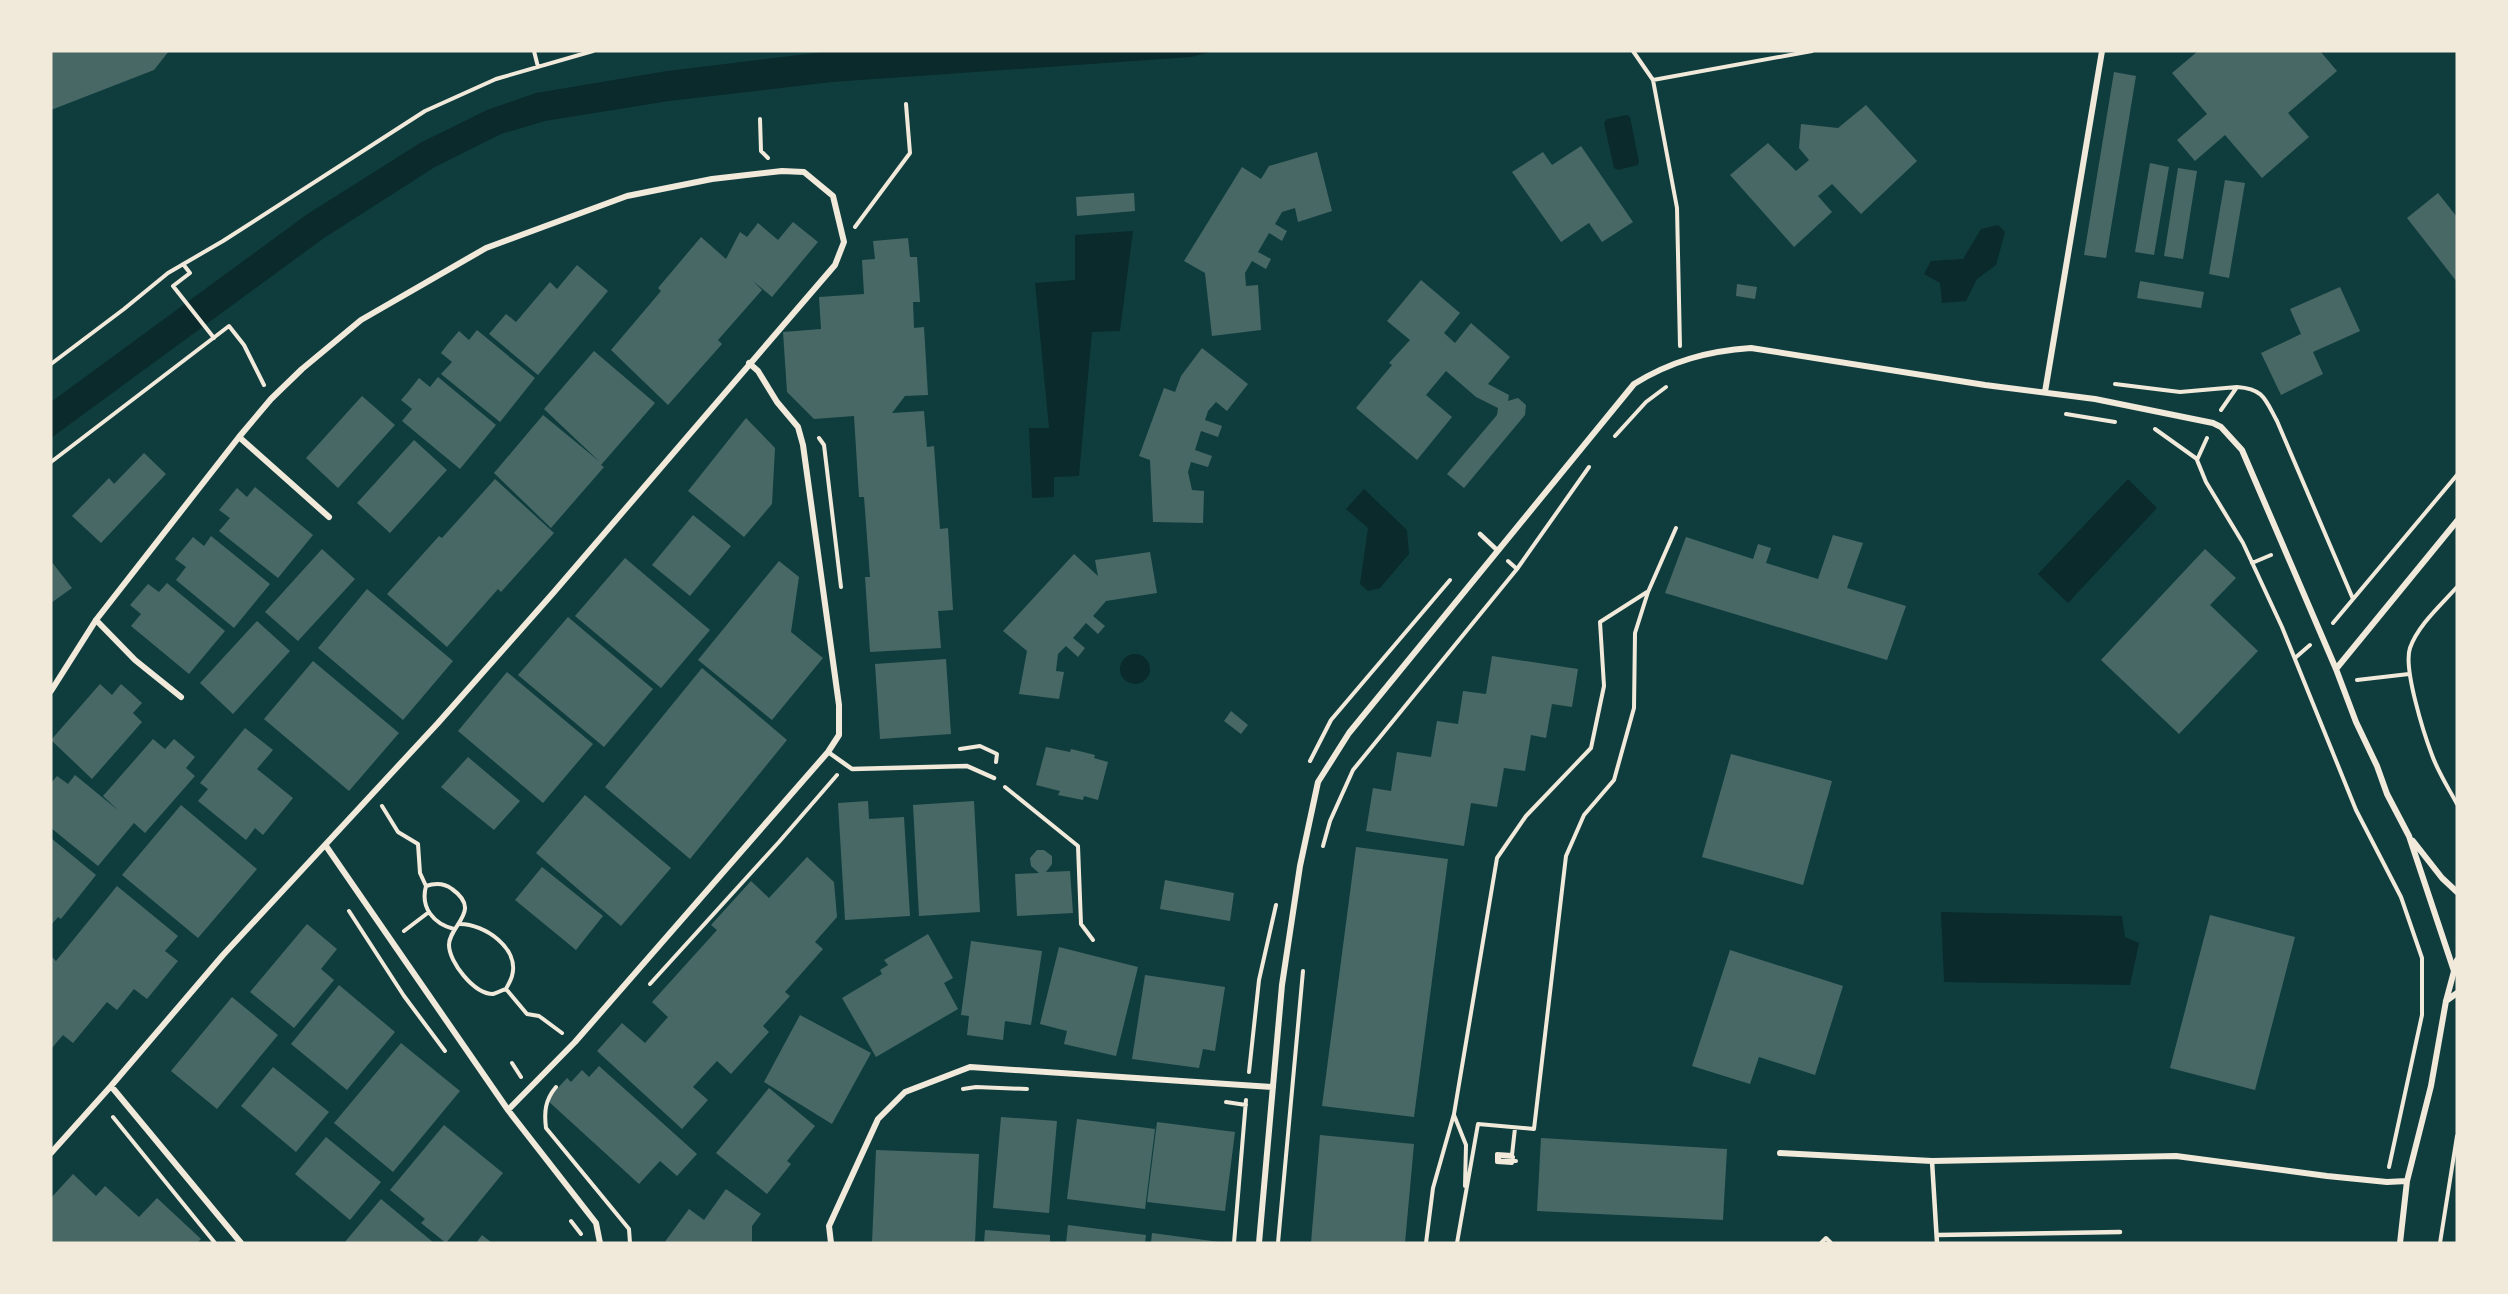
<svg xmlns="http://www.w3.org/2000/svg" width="2508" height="1294" viewBox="0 0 2508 1294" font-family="Mulish,sans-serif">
	<rect width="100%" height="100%" fill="#0f3d3e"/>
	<!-- water -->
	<path fill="#0a2a2b" d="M831,51H1214L1191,57L832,82L669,101L545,121L501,134L435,167L324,238L51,438V402L306,215L420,143L487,110L536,93L667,71Z
		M1627,115L1630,117L1639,162L1638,165L1618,170L1614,168L1604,123L1607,119Z
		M1998,225L2005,232L1996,265L1977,279L1966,301L1942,303L1940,283L1924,274L1931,261L1963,259L1981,229Z
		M1133,231L1120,331L1092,332L1079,476L1054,477V497L1032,498L1029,428H1049L1035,283L1075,280V235Z
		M2128,479L2157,508L2068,603L2038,574Z
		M1364,489L1407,530L1409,554L1380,588L1368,591L1360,584L1368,528L1346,509Z
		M1120 669a15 15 0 1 1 30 0a15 15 0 1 1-30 0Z
		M1941,912L2122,916L2125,937L2139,943L2130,985L1944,982Z"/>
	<!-- building -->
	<path fill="#486865" d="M51,51H169L154,70L51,110Z
		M2198,51H2320L2337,71L2288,113L2309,137L2262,178L2225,135L2195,161L2177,140L2207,114L2172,73Z
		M2114,72L2136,76L2106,258L2084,255Z
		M1866,105L1917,161L1861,214L1832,184L1818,196L1832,212L1794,247L1730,175L1768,143L1796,171L1809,160L1799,148L1801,124L1838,128Z
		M1581,146L1633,222L1602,242L1589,223L1561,242L1512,172L1543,152L1552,165Z
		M1317,152L1332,211L1298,222L1295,208L1282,212L1275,224L1287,231L1282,241L1269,233L1258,252L1271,259L1266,269L1252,261L1245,273L1246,286L1258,285L1261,330L1212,336L1205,273L1184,261L1242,167L1261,179L1269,166Z
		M2150,163L2169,167L2154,255L2135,252Z
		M2178,168L2197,171L2183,259L2164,256Z
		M2225,180L2245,183L2229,278L2209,274Z
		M1134,193L1135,211L1077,216L1076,197Z
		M2438,193L2457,217V282L2407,218Z
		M793,222L818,242L772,297L753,281L762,290L718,340L722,344L668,405L611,350L661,291L658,288L701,237L726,259L740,232L747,237L758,223L778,240Z
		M908,238L910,257H917L920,302H913L914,328L924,327L928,395L905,396L892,413L924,411L927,447L934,446L940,529L948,528L953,610L938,611L941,648L870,652L865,577H870L864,497H859L854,416L814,419L787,392L783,332L821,329L819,297L864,294L862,260L875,259L873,241Z
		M577,265L608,291L538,375L489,334L506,314L516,322L550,282L557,289Z
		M1421,280L1460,313L1444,333L1455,343L1471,323L1510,357L1488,384L1509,395L1508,401L1518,398L1526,405L1525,415L1464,488L1447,474L1497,415L1498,408L1476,397L1446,371L1426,395L1452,417L1417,460L1356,408L1392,365L1389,363L1410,340L1387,321Z
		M2140,281L2204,292L2201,308L2137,298Z
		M1737,284L1757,287L1755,299L1736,296Z
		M2340,287L2360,331L2313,352L2323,374L2281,395L2261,353L2301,334L2290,309Z
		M477,330L535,378L500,422L441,374L452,362L441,353L447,345L459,331L469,340Z
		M1202,348L1248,384L1227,411L1216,402L1208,411L1205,420L1222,426L1218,437L1201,431L1195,450L1212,456L1208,467L1191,462L1188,472L1192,490L1204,491L1203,523L1153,522L1150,460L1139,456L1164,388L1175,392L1181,376Z
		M594,351L655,403L601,465L604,467L551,528L494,473L543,415L600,462L544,409Z
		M438,377L496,425L460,469L402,421L412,409L401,400L408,392L419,378L430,387Z
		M362,396L395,425L338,488L306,458Z
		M746,418L775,448L772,504L744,537L688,491Z
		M414,440L447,470L390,533L357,503Z
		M144,453L166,474L101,543L72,516L109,478L114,484Z
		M495,479L554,533L501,592L498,589L447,647L387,594L439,536L442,538Z
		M255,487L313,535L278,578L219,531L230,518L219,510L237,488L247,497Z
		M693,515L731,546L690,596L652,565Z
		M1833,535L1863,543L1847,588L1906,606L1887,660L1665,593L1686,537L1753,559L1758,544L1771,548L1766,563L1818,579Z
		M211,536L270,584L234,628L176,580L186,567L175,559L193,537L204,546Z
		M322,549L355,579L298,641L265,612Z
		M2205,549L2236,578L2210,605L2258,651L2179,734L2101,660Z
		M1150,552L1157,593L1106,601L1093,616L1105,626L1098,634L1086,623L1073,638L1085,648L1078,657L1066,646L1058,654L1056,671L1064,672L1059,699L1019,694L1027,651L1003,631L1074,554L1098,576L1095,560Z
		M625,558L710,630L661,688L575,616Z
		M51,561L72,588L51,603Z
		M779,561L799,577L791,632L823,658L772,720L698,660Z
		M167,583L225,631L189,674L131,626L141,614L130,605L148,584L159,592Z
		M367,589L453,661L403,720L318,648Z
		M568,617L653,689L604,747L518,675Z
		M257,621L290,651L233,714L200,683Z
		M1492,656L1578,669L1572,707L1552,704L1546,738L1531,735L1525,771L1504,768L1497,807L1471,803L1464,846L1366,831L1373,788L1391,791L1397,752L1431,757L1437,721L1458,724L1463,691L1486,694Z
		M946,659L951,734L880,739L875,664Z
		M313,661L399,733L349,791L264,719Z
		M702,668L787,740L690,859L605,787Z
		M507,672L593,744L543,803L458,731Z
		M100,684L112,695L121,684L129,691L142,703L133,713L142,722L92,779L51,740Z
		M1231,711L1248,725L1241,734L1224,721Z
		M245,728L273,750L257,769L293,798L263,835L255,828L246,840L198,801L208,789L200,783Z
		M153,739L165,749L174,739L195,757L186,768L195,776L145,833L134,823L98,866L51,828V783L57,776L68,784L75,775L119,811L103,796Z
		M1046,747L1070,752L1071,749L1095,755L1094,758L1108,762L1098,800L1084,796L1083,800L1058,795L1060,791L1036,785Z
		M1731,754L1832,781L1803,885L1702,857Z
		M468,757L520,801L494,830L441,787Z
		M585,795L671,868L621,926L536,853Z
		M868,801L869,819L904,817L910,916L845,920L838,803Z
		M974,801L980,912L919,916L913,805Z
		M181,805L257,869L198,938L122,875Z
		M51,838L96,875L61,919L58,917L51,925Z
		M1356,847L1448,859L1414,1117L1322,1106Z
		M1037,850H1044L1052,856V864L1046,872L1070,871L1073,913L1017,916L1015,874L1039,873L1031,866L1030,858Z
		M807,857L834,882L837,917L815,942L823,949L785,992L790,996L763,1026L769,1032L731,1074L717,1061L693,1087L708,1100L682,1129L597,1051L622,1023L645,1043L668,1017L652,1002L717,930L711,925L751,881L769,898Z
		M542,867L603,916L576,950L515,900Z
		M1165,880L1234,893L1230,921L1160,909Z
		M117,886L178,936L165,951L178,961L147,999L134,989L117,1010L107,1002L73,1043L63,1035L51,1049V956L56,961Z
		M2210,915L2295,937L2255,1090L2170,1068Z
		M307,924L337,949L321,969L334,980L294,1028L250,992Z
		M928,934L953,978L944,983L958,1009L876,1057L842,998L882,974L880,970L888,965L884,960Z
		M971,941L1042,951L1031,1025L1005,1021L1003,1040L967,1035L969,1016L961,1015Z
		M1059,947L1138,967L1116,1056L1064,1044L1067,1031L1040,1024Z
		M1730,950L1843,986L1815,1075L1759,1057L1750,1084L1692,1066Z
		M1145,975L1225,987L1215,1051L1203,1049L1199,1068L1132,1059Z
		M339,985L395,1032L347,1090L291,1044Z
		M232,997L278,1035L217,1109L171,1071Z
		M800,1015L871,1053L832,1124L764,1082Z
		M401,1043L460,1091L393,1172L334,1123Z
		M599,1066L697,1154L677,1176L660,1161L639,1184L547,1100L567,1078L571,1082L582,1070L589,1077Z
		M273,1067L329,1112L296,1152L241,1106Z
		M769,1088L815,1126L787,1161L791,1164L767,1194L716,1153Z
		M1001,1117L1057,1121L1049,1213L993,1208Z
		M1077,1119L1155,1129L1145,1209L1067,1199Z
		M1157,1122L1235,1132L1225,1211L1147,1202Z
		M444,1125L503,1173L446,1243L421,1223L425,1219L390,1190Z
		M1320,1135L1414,1144L1405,1243H1311Z
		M326,1137L381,1182L350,1220L295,1174Z
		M1541,1138L1727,1149L1723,1220L1537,1211Z
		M876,1150L979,1154L975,1243H872Z
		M73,1174L96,1196L105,1186L139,1217L157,1198L201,1239L197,1243H51V1198Z
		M726,1189L761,1214L752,1226V1243H664L689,1209L704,1220Z
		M381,1199L434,1243H344Z
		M1068,1225L1146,1235L1145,1243H1066Z
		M985,1230L1050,1235V1243H984Z
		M1152,1233L1220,1242V1243H1151Z
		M482,1235L492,1243H476Z"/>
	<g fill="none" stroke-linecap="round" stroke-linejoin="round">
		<!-- path -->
		<path stroke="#f1e9da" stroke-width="4" d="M534,51L538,67
			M1633,51L1653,80L1677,208L1680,346
			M1653,80L1812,51
			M760,119L761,151L768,158
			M855,227L910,153L906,104
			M183,264L190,273L173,286L214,338
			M51,364L124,309L168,273L223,241L425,111L496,79L593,51
			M2115,384L2180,392L2237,387
			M2221,410L2237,387C2264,389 2265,399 2277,421L2353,599
			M2066,414L2115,422
			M2155,429L2197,459
			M1615,436L1646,402L1666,387
			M819,438L824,445L841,587
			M2207,438L2197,460L2206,482L2243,543L2282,627L2356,810L2401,897L2422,958V1015L2389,1167
			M51,462L229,326L244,345L264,385
			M2252,563L2271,555
			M1517,569L1589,467
			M2457,587C2441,605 2418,625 2410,648C2403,668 2424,734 2432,755C2438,772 2449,789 2457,804
			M2333,623L2457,475
			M2295,658L2310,645
			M2357,680L2409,674
			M960,749L980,746L997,754L996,762
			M1310,761L1331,720L1450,580
			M1005,787L1078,846L1081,924L1093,940
			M382,806L398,832L418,844L420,873L426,886
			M1323,846L1330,821L1353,770L1517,569L1508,561
			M349,911L404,996L445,1051
			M454,929C434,924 420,908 426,886C435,883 444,883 452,889C483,911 449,925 449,945C449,962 474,994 493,994C497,993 502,990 506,989C508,985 511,980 512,976C520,948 484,924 460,924
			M404,931L429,912
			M650,984L779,842L837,775
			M506,989L527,1014L539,1016L562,1033
			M512,1063L521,1077
			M1249,1072L1259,980L1276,905
			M556,1087C545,1100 544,1112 546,1128L629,1229L630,1243
			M963,1089L976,1087L1027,1089
			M1226,1102L1246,1105
			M1454,1115L1466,1145L1465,1186
			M113,1117L215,1243
			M1515,1128L1512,1155L1497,1154V1162L1512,1163L1513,1157L1499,1156V1161H1516
			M571,1221L581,1234
			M1234,1243L1246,1100
			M1278,1243L1303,971
			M1426,1243L1433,1188L1454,1114L1497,858L1526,816L1591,748L1604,686L1600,622L1647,592
			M1457,1243L1478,1124L1534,1129L1566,856L1584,815L1614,780L1634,708L1635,633L1648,592L1676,528
			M1821,1243L1826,1238L1831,1243
			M2440,1243L2457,1136"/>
		<!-- service -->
		<path stroke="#f1e9da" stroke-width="4.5" d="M1480,534L1497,550
			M828,752L852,769L967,766L994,778
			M1932,1161L1937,1243
			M1937,1235L2120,1232"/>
		<!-- minor -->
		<path stroke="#f1e9da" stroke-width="6" d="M2045,392L2102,51
			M239,437L329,517
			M96,620L135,660L181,697
			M2336,669L2457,521
			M51,691L96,620L239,437L271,399L302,369L361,320L486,248L627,196L712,179L782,171L804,172L833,196L844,242L835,265L554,592L438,723L223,955L111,1086L51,1153
			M2413,841L2442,878L2457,892
			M326,846L508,1110L596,1223L600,1243
			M2446,1001L2457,993
			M111,1086L241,1243
			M508,1110L575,1042L828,752L839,735V705L803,445L798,427L777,402L758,371L749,363
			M1780,1153L1932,1161L2176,1156L2327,1176L2387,1182L2407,1181
			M831,1243L829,1226L878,1119L905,1092L970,1067L1273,1087
			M1259,1243L1282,985L1300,866L1318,782L1349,733L1634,384C1671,361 1708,351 1751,348L1985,385L2095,399L2213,423L2221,427L2242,450L2336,669L2356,722L2377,766L2387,794L2409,836L2454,971
			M2400,1243L2407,1181L2431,1086L2446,1001L2457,960"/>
	</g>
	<!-- border -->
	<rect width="2508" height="1294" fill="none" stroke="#f1e9da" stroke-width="105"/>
</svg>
